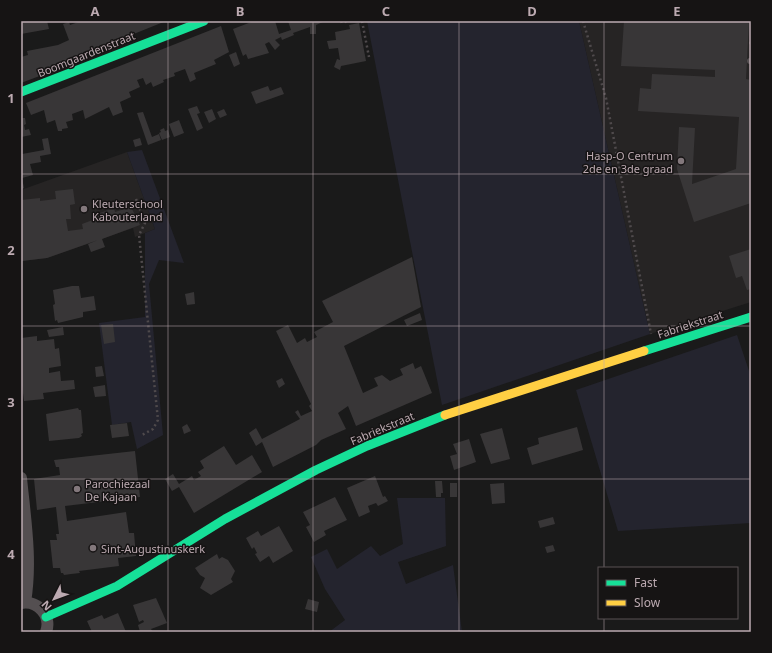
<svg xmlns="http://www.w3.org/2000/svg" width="772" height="653" viewBox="0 0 772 653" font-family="'Noto Sans',sans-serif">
	<rect width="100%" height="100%" fill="#1a1a1a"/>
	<!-- built -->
	<path fill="#262424" d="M579,21H751V302L650,334Z
		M127,152L155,229L135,237L133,228L47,258L21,261V190Z"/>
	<!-- green -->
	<path fill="#24242e" d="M367,21H579L650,334L442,405Z
		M142,150L184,263L159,260L149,284L163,435L137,449L131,422L112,425L99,323L145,317V233L155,229L127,152Z
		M737,335L751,377V523L618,531L576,390Z
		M397,498H445L446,546L398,562L406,584L453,565L462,632H329L345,620L325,589L311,557L327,549L337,569L371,546L380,556L403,544Z"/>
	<!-- building -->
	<path fill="#383637" d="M47,21L49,29L21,34V22Z
		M81,21H166L64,62L66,66L21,83V57L28,55L27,51L58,45L69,40L63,24L69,22L70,25Z
		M254,21H275L279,34L291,30L288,21H325L316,25V34H310V27L293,33L294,35L282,40L281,37L275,40L280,45L275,50L269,42L265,44L269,53L248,59L246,54L243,56L233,29Z
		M624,21H749L746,79L751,80V203L694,222L677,169L679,127L695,128L692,184L736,169L739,117L638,111L640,88L651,89L652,74L715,77V70L621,66Z
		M359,23L366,61L341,66L340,70L334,67L337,59L340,60L338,48L329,49L327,41L336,40L335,32L350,29L349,25Z
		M221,26L229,52L214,60L216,64L194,73L196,79L190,82L185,69L174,73L175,76L163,80L164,82L153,87L151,82L146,85L143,78L137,80L140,87L129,92L131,97L120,102L123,112L113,116L109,107L85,119L83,110L72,114L73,120L66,122L68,128L62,129V131H58L55,120L47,123L44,110L31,115L26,103Z
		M236,52L240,64L234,67L229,55Z
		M268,86L270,91L281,87L284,94L256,104L251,92Z
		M197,106L200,113L197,114L203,128L197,131L188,109Z
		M212,109L216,119L209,123L204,112Z
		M224,109L227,115L220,118L217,112Z
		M143,112L152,137L159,134L161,140L148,145L137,113Z
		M21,118H25L26,124L24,125L25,130L29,129L31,135L21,137Z
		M179,120L184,133L174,137L169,124Z
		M164,128L165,131L168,130L170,137L162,140L159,133L161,132L160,130Z
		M48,138L51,154L40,156L41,162L30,164L33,175L22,178L24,188L21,190V151L22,154L44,150L42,139Z
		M140,138L142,145L135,147L133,140Z
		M73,189L75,204L70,205L71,219H66L68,231L83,229L82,224L98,218L97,214L114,208L115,212L131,207L140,225L102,239L105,247L91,252L88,244L98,240L47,258L22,261L21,200L40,198V201L56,199L55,191Z
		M751,249V289L747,290L742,276L736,278L729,256Z
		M412,257L421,307L344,346L363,393L378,386L374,378L382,375L390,381L403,375L400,369L413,363L415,369L421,366L432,393L356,426L348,406L338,413L346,429L321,440L316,445L273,467L262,442L256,446L249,433L256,428L262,439L300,419L295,412L298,410L301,416L312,411L309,406L311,404L276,331L288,325L297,343L305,338L307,342L317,337L314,332L333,322L322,301Z
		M72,286H79L81,298L94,296L96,310L83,312V317L58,323L57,320L55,321L53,305L55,304L53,290Z
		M194,292L195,304L187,305L185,294Z
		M420,313L422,320L407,326L404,320Z
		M113,324L115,342L104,344L101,325Z
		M63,327L64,335L49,337L47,330Z
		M37,336V341L54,339L55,349L59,348L61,366L49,368V373L60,371L61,381L74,380L75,389L43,393L44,399L24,401L21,378V338Z
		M102,366L104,376L96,377L95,367Z
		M282,378L285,384L279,388L276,381Z
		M105,385L106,396L95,397L93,387Z
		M78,408L79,410H81L83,433L81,434L82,436L79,438L49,441L46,414Z
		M127,423L129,436L112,438L110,425Z
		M187,424L191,431L184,434L182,427Z
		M577,427L583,450L532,465L527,448L539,444L538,438Z
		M502,428L510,459L491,464L480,434Z
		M469,439L476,462L454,470L450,456L457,454L453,444Z
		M224,446L236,465L252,455L262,472L194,513L179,487L172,491L165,479L173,474L179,484L192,476L194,480L201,476L198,472L204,468L200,461Z
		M135,451L140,497L65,506L67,521L126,512L129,533H134L136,556L118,558L119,566L79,571L80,573L71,574L64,575L63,573H61L60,568H53L50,540H57L56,534H59L56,507L37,510L34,479L60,475L59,467H56L54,460Z
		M375,476L383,497L385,496L388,501L378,506L376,503L368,506L370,512L359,517L347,488Z
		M435,481H442L443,493H441V497H436Z
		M450,483H457V497H450Z
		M504,483L505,503L492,504L490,484Z
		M335,497L347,520L324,531L326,535L314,542L306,527L310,525L303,512Z
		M553,517L555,524L540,528L538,521Z
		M279,526L293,551L273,563L269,556L260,562L255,554L257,553L254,547L252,549L246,538L258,531L261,536Z
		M553,545L555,551L547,553L545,547Z
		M217,554L219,559L222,557L228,560L235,571L231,579L233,582L211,595L200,588L205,578L200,575L195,568Z
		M156,598L167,623L151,629L153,632H140L138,625L144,622L143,620L139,622L133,605Z
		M308,599L319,602L317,612L305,609Z
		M118,613L126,632H92L87,621L102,615L104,619Z"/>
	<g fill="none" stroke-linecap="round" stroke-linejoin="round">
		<!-- path -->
		<path stroke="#4f4a4c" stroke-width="2.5" stroke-dasharray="2 3" stroke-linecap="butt" d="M341,21L342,23L347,21
			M362,21L369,57
			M583,21L606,98L651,334
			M749,43H751
			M136,199L145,223L139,235L158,420L153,429L142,435"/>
		<!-- lane -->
		<path stroke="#544f51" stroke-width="6" d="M750,61H751"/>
		<!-- street -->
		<path stroke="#544f51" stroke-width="12" d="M21,478C25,519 32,561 25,602
			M21,603C38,600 52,616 46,632"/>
		<!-- fast -->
		<path stroke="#16e098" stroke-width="9" d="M21,92L204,21
			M644,351L751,317
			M46,617L117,586L225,519L316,470L367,446L445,415"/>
		<!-- slow -->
		<path stroke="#ffcf43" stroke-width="9" d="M445,415L644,351"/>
	</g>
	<!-- grid -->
	<path fill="none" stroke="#bcaab1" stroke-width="1" stroke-opacity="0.55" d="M168,21V632M313,21V632M459,21V632M604,21V568M21,174H751M21,326H751M21,479H751M604,618V632"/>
	<!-- markers -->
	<g fill="#83787c" stroke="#161414" stroke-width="1.5">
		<circle cx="681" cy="161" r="4"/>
		<circle cx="84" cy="209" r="4"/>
		<circle cx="77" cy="489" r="4"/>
		<circle cx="93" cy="548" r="4"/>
	</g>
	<g text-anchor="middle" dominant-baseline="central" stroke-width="3" stroke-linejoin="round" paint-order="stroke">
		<!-- street labels -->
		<g font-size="11" fill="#bcaab1" stroke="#161414">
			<text transform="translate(86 54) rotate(-22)">Boomgaardenstraat</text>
			<text transform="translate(690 324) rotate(-18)">Fabriekstraat</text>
			<text transform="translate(382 428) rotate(-23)">Fabriekstraat</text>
		</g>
		<!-- poi labels -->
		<g font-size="11" fill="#bcaab1" stroke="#161414" text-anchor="start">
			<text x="673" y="155" text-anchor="end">Hasp-O Centrum<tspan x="673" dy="13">2de en 3de graad</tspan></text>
			<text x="92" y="203">Kleuterschool<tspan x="92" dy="13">Kabouterland</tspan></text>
			<text x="85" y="483">Parochiezaal<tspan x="85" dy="13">De Kajaan</tspan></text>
			<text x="101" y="548">Sint-Augustinuskerk</text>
		</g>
	</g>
	<!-- border -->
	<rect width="772" height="653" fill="none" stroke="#161414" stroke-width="44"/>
	<!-- legend -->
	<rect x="598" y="567" width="140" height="52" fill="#161414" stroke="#585053"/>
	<rect x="606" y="580" width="20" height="6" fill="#16e098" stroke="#585053"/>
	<text x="634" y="587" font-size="12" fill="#bcaab1">Fast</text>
	<rect x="606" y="600" width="20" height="6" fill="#ffcf43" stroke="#585053"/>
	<text x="634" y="607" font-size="12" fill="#bcaab1">Slow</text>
	<!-- north arrow -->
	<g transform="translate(54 599) rotate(228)" stroke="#161414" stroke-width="3" paint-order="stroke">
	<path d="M0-3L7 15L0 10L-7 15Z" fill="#bcaab1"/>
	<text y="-6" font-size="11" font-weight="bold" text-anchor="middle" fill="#bcaab1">N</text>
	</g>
	<rect x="22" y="22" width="728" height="609" fill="none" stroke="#bcaab1" stroke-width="1.5"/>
	<g font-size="13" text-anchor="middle" font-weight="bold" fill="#bcaab1">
		<text x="95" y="16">A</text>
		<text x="240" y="16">B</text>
		<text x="386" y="16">C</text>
		<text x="532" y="16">D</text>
		<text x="677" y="16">E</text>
		<text x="11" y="103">1</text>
		<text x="11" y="255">2</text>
		<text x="11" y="407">3</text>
		<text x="11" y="559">4</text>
	</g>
</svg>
